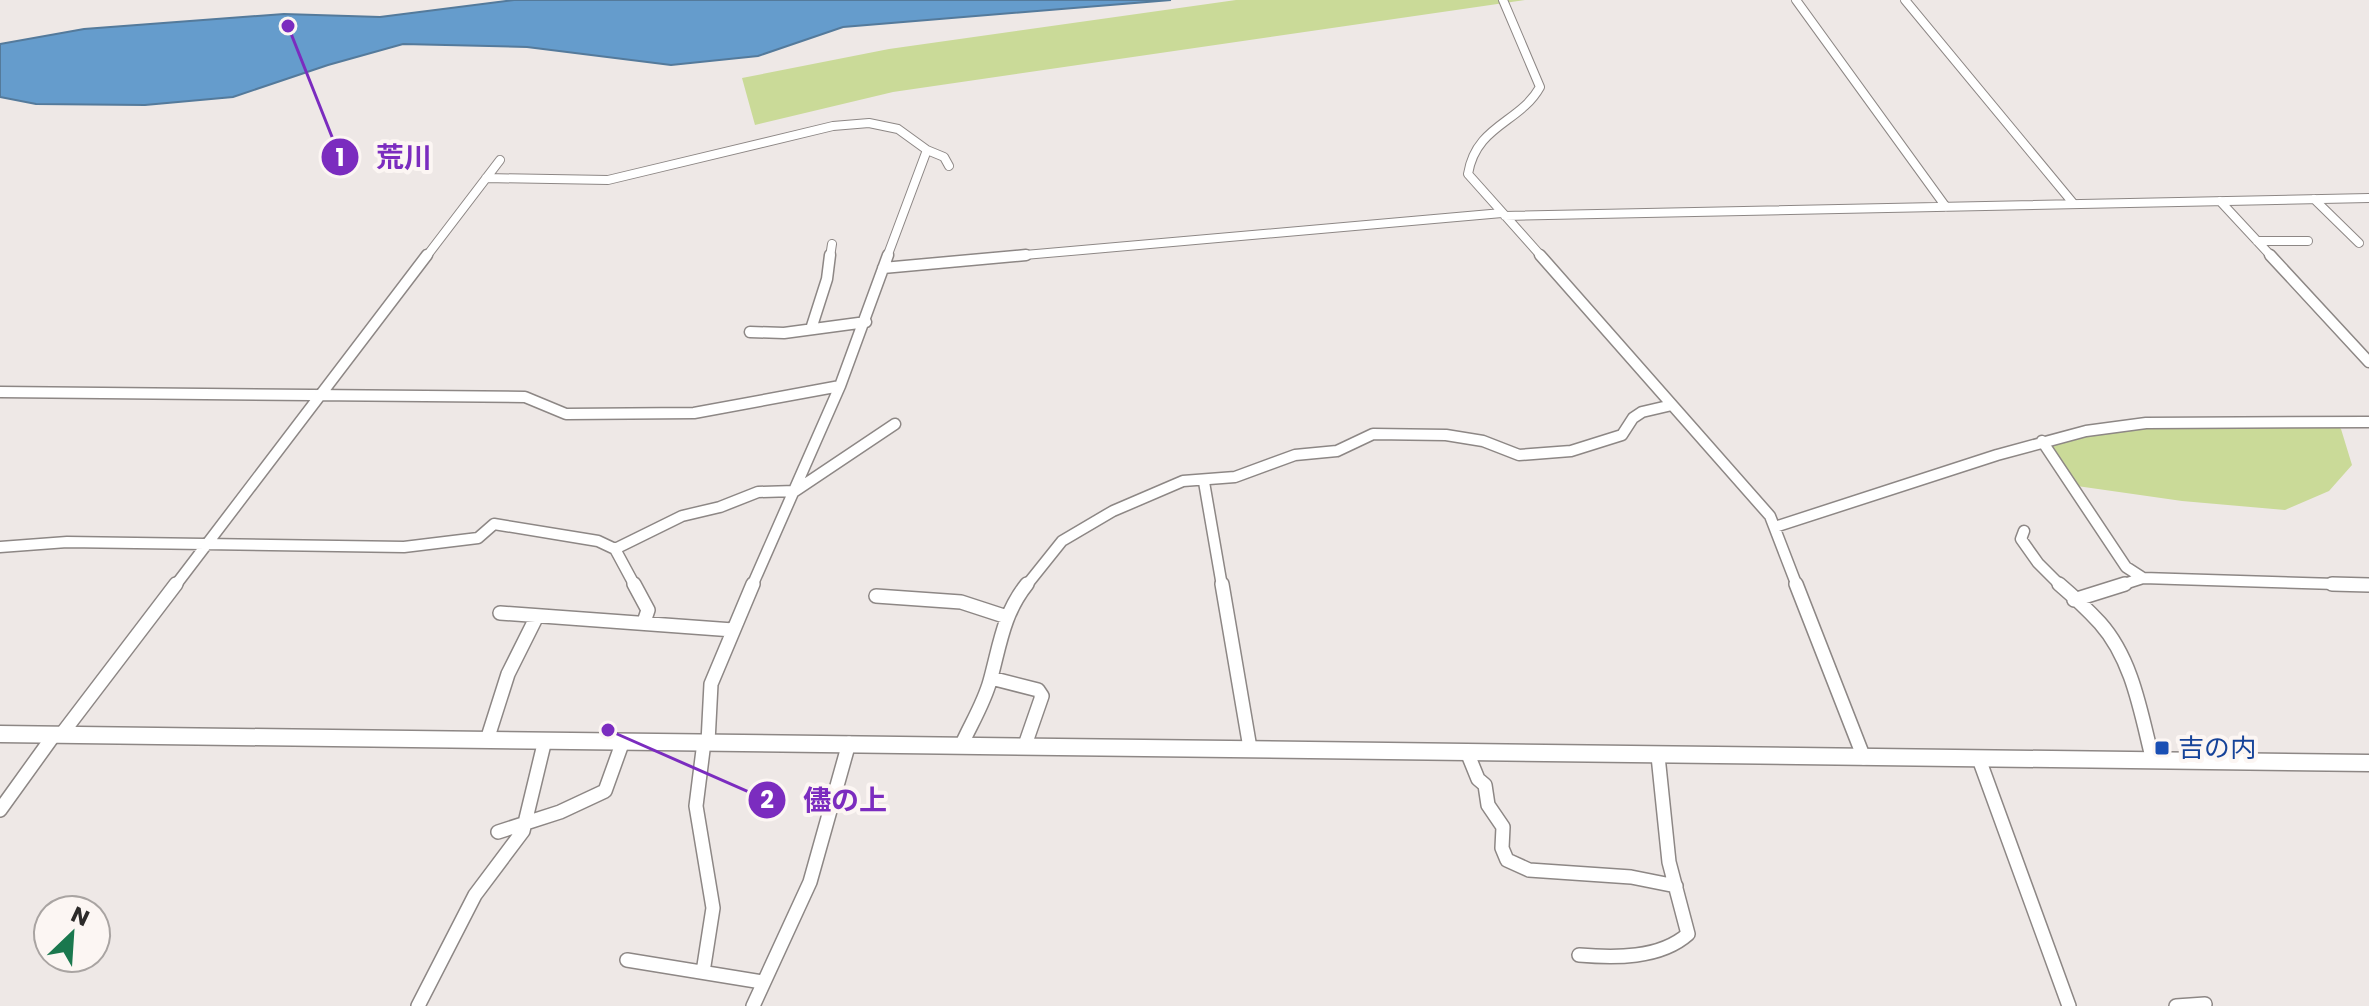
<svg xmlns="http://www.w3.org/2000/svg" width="2369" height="1006" viewBox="0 0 2369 1006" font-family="Poppins,'Noto Sans JP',sans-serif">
	<rect width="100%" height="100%" fill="#eee8e6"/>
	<!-- green -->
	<path fill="#cada98" d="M1236,0H1525L893,92L755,125L742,78L889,49Z
		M2151,426H2338L2341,429L2352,465L2329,491L2285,510L2182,501L2077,486L2047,443L2091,433Z"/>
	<!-- water -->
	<path fill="#659ccc" stroke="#547a9b" stroke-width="2" d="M514,0H1171L843,27L758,56L671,65L527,47L403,44L328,65L233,97L145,105L36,104L0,97V44L84,29L284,14L380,17Z"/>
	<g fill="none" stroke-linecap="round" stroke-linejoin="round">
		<defs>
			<path id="street-far2" d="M1503,0L1540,87C1520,123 1476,125 1468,174L1542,257
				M1796,0L1946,207
				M1905,0L2073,203
				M486,178L608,180L833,126L869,123L898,129L927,150L944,157L949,166
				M2314,199L2359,243
				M2220,201L2272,257
				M1505,216L2369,198
				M2257,241H2308
				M426,257L500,160
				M830,257L832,244
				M887,257L927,150
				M1003,257L1502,213"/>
			<path id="street-far1" d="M1540,255L1770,516L1797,586
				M2270,255L2369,362
				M883,268L1026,255
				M811,329L827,279L830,255
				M750,332L784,333L866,322
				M0,392L525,397L566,414L694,413L840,386
				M2042,441L2126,567L2143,578L2369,585
				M1204,482L1222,586
				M1775,527L1997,455L2086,431L2146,423L2369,422
				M2024,531L2021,539L2038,563L2061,586
				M0,547L67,542L404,547L478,538L494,524L598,541L615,549L635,586
				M615,549L682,516L720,507L758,492L795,491L895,424
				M175,586L427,255
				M752,586L840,386L888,255
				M1026,586L1062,541L1113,511L1183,481L1235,477L1295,455L1337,451L1373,434L1446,435L1483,441L1519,455L1571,451L1622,435L1633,418L1642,412L1672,405
				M2118,586L2143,578"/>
			<path id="street" d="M634,584L648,610L644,622
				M1222,584L1250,748
				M1796,584L1864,758
				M2059,584C2073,596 2087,609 2100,623C2133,660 2141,714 2153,761
				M2332,584L2369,585
				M876,596L961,602L1007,617
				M2074,600L2125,584
				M500,613L733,630
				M991,678L1038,690L1042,696L1025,745
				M61,735L176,584
				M487,740L508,674L537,616
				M708,742L711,684L753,584
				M962,744C971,724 984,703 990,681C1000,645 1003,614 1027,584
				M1467,752L1478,779L1485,785L1488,805L1503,827L1502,848L1507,860L1529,870L1631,877L1676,886
				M1979,759L2069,1006
				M0,810L54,735
				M498,832L560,812L605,791L623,741
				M1579,955C1614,958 1660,959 1688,934L1669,862L1658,756
				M627,960L762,982
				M703,972L713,908L696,806L704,742
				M418,1006L475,895L523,831L545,740
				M753,1006L810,882L849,743
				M2176,1006L2205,1004"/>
			<path id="secondary" d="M0,726L2369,755V771L0,742Z"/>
		</defs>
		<!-- street-far2 casing -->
		<use href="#street-far2" stroke="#8d8785" stroke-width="10"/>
		<!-- street-far1 casing -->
		<use href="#street-far1" stroke="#8d8785" stroke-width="13"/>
		<!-- street casing -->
		<use href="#street" stroke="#8d8785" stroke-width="16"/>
		<!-- secondary casing -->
		<use href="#secondary" stroke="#8d8785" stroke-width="3"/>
		<!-- street-far2 -->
		<use href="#street-far2" stroke="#fff" stroke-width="8"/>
		<!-- street-far1 -->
		<use href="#street-far1" stroke="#fff" stroke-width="10"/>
		<!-- street -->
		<use href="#street" stroke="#fff" stroke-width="13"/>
		<!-- secondary -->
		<use href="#secondary" fill="#fff" fill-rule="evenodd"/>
	</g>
	<!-- markers -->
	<rect fill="#1a4fb4" stroke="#fcf6f3" stroke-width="3" x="2154" y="740" width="16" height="16" rx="4"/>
	<g text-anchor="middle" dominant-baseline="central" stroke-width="8" stroke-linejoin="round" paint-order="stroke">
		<!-- transit labels -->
		<g font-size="26" fill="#164399" stroke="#fcf6f3" text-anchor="start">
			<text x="2178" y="748">吉の内</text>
		</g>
	</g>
	<!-- callouts -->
	<path fill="none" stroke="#7b2cbf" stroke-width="3" d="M288 26L340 157M608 730L767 800"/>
	<g fill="#7b2cbf" stroke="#fcf6f3" stroke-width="3">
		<circle cx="288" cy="26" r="8"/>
		<circle cx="608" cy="730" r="8"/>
		<circle cx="340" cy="157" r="20"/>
		<circle cx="767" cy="800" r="20"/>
	</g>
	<g font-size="24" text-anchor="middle" font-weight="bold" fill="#fff">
		<text x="340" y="166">1</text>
		<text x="767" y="808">2</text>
	</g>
	<g font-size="28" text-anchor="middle" font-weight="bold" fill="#7b2cbf" stroke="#fcf6f3" stroke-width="8" stroke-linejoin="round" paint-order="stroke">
		<text x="404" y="167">荒川</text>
		<text x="845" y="810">儘の上</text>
	</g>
	<!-- north arrow -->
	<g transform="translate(72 934) rotate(25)"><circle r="38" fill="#fcf6f3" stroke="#a9a4a2" stroke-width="2"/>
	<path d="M0-6L14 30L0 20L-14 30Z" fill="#1a784e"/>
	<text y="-12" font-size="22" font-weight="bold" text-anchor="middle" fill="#2c2a29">N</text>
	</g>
</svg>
